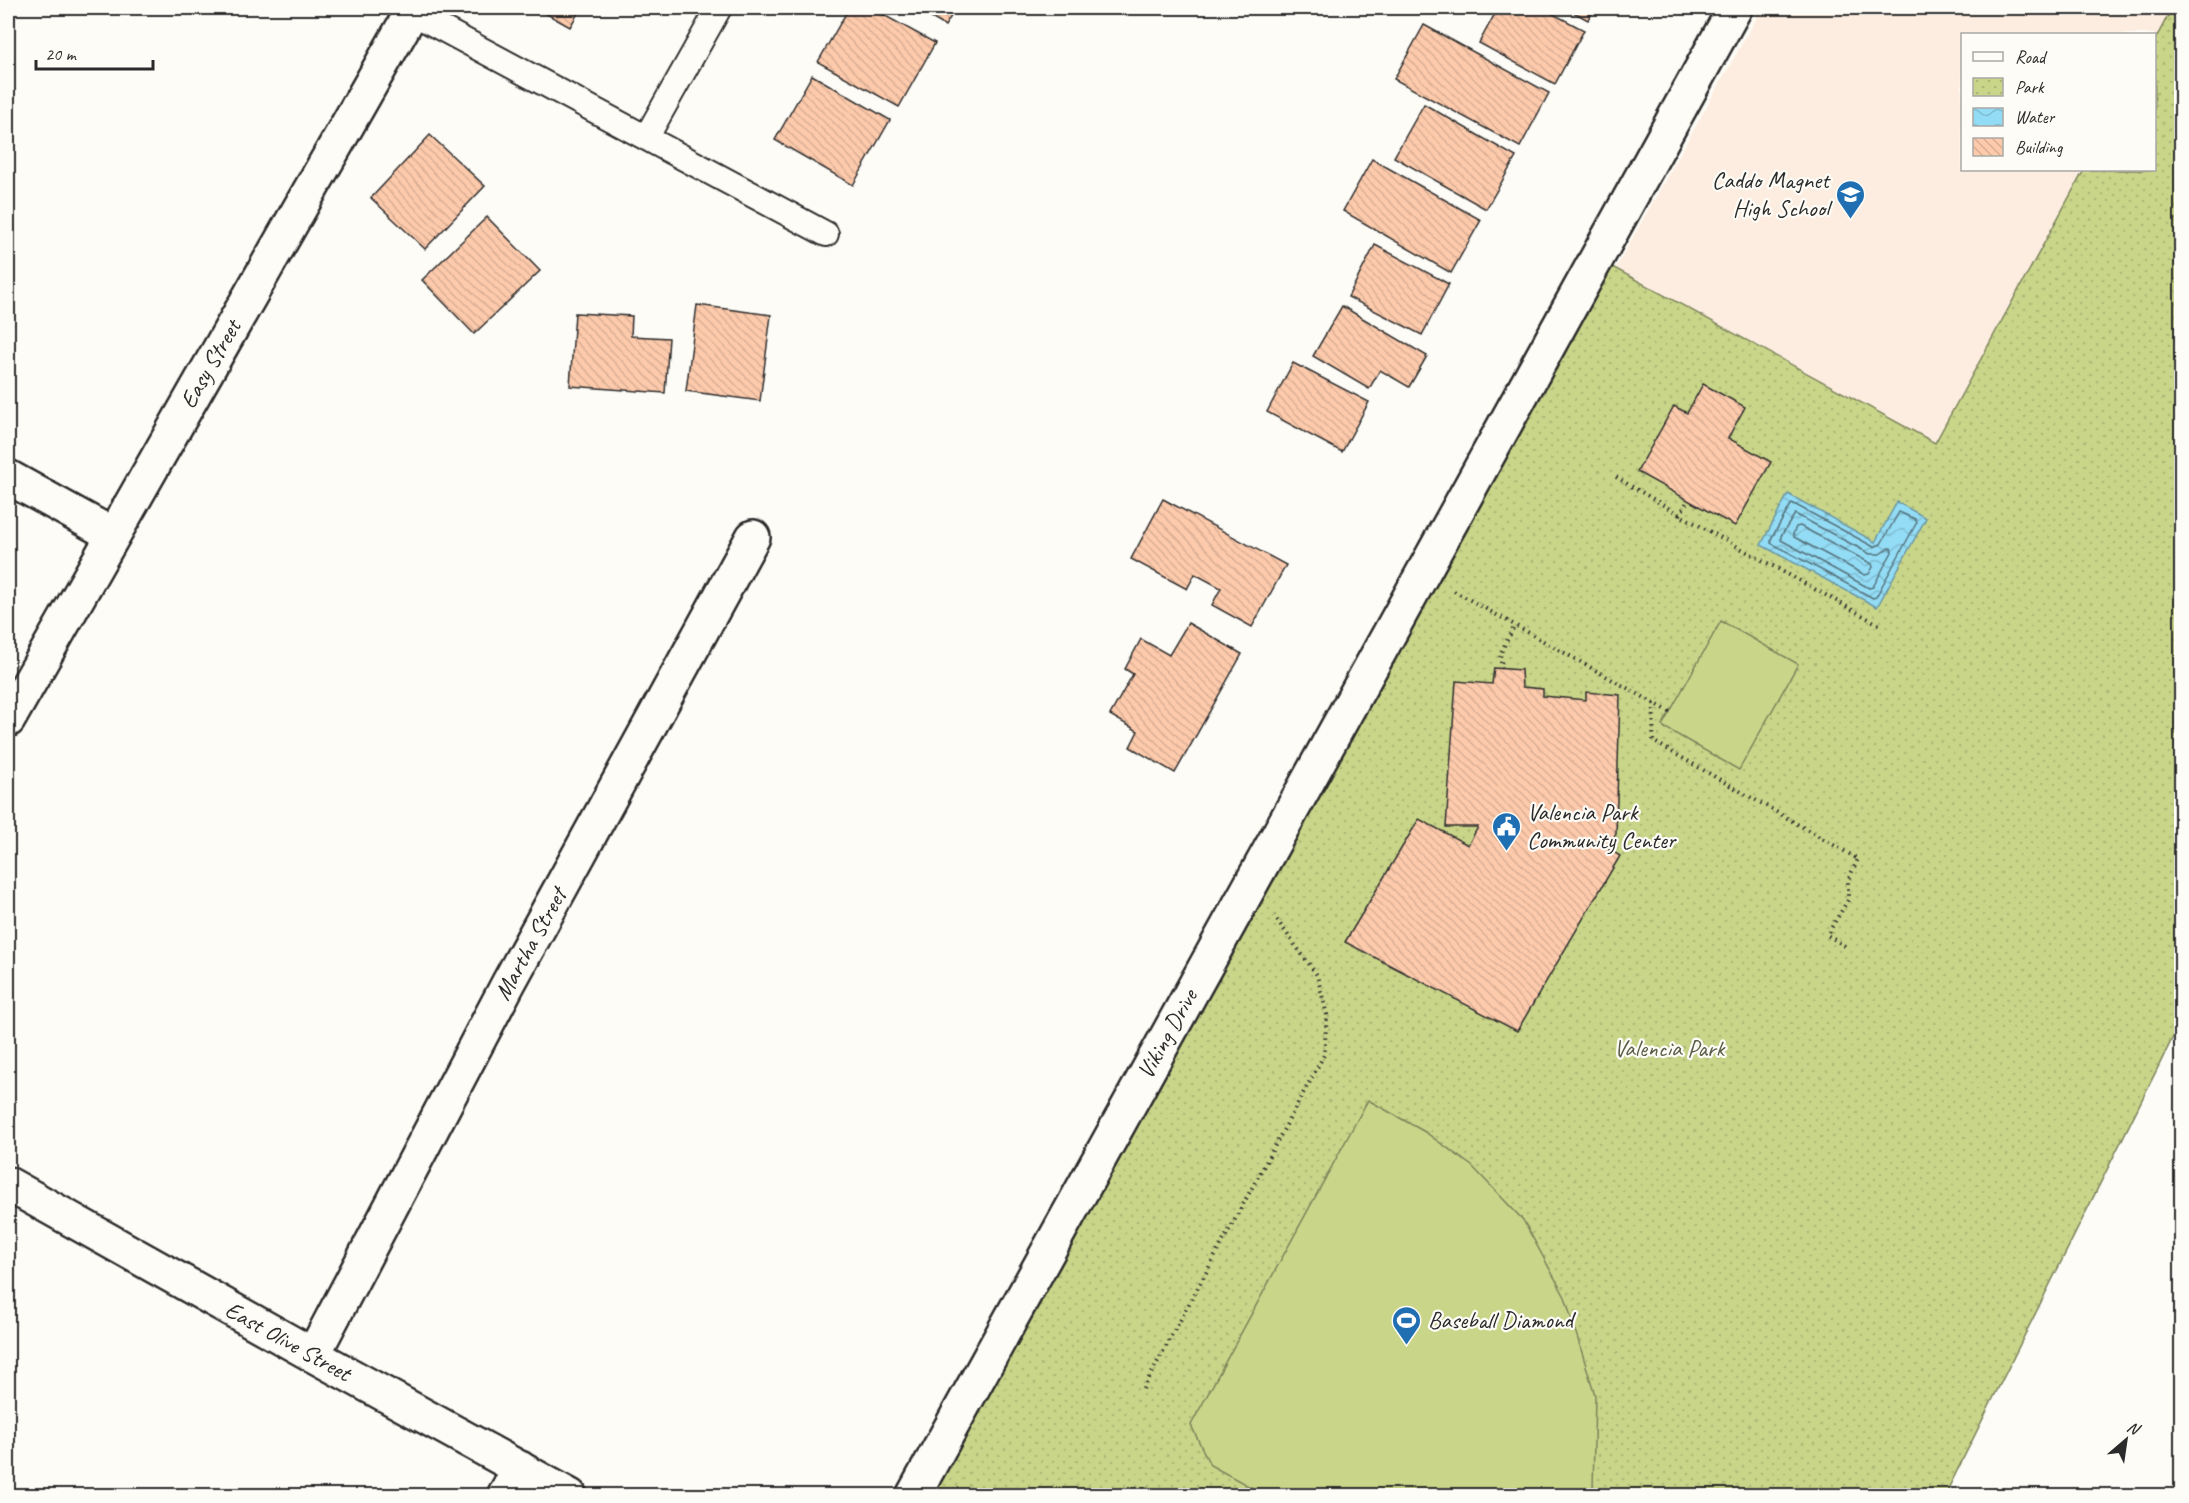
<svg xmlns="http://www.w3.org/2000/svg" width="2189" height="1503" viewBox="0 0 2189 1503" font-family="Caveat,sans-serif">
	<defs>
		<pattern id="park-dots" width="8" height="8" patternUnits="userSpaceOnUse" patternTransform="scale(1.5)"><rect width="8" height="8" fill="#c9d689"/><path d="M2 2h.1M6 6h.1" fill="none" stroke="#adb876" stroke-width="1.8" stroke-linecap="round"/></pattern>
		<pattern id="water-waves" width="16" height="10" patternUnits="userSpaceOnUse" patternTransform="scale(1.5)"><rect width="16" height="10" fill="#93dcf5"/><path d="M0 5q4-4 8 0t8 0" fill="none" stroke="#7fbdd2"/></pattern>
		<pattern id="building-back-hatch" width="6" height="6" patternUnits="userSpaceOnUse" patternTransform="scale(1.5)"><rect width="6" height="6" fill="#fdcaac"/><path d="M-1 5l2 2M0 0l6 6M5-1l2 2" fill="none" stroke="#d9ae94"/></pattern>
	</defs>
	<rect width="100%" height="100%" fill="#fdfcf7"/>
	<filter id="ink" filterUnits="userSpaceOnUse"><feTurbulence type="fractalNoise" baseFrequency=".0167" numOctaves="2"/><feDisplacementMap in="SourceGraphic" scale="12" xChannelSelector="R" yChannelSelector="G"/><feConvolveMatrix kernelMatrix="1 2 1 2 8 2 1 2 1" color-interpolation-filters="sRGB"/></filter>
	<g filter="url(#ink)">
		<!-- built -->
		<path fill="#fdede0" d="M1762,8H2172L2155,40L2154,34H1962V170H2084L1935,443L1615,269Z"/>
		<!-- park -->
		<path fill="url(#park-dots)" stroke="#7a805a" stroke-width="1.5" d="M2172,8H2181V1021L1945,1495L913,1496L1596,258L1935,443L2084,170H2154L2155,40Z"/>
		<!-- garden -->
		<path fill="#c9d689" stroke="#7a805a" stroke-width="1.5" d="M1721,621L1798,664L1739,770L1662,726Z
			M1368,1100L1425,1132L1472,1166L1523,1220L1565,1297L1595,1395L1593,1490L1592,1495H1265L1210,1465L1191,1425Z"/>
		<!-- water -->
		<path fill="url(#water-waves)" stroke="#6995a4" stroke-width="1.5" d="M1788,494L1875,542L1897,502L1926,518L1877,607L1761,545Z"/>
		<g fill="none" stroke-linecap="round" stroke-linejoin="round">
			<!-- shore -->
			<path stroke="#55727c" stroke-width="1.5" d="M1792,503L1874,547L1881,544L1899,512L1915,519L1917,522L1876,597L1873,598L1771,543V539Z
				M1795,514L1870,554H1880L1888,548H1891L1892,552L1873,587L1869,588L1781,540V536Z
				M1800,526L1872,564L1873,567L1869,574L1865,575L1794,537L1793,534L1796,527Z"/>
		</g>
		<!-- building -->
		<path fill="url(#building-back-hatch)" stroke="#2b2b2b" stroke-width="1.5" d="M536,8H581L570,27Z
			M849,8H871L935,43L899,107L818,62Z
			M914,8H956L945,26Z
			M1498,8H1542L1584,30L1555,84L1479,43Z
			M1566,8H1595L1588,20Z
			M1424,25L1549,93L1520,147L1394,79Z
			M812,75L890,120L853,185L775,140Z
			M1424,104L1516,157L1486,209L1394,157Z
			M430,135L485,186L425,249L371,198Z
			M1372,159L1481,220L1451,273L1343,211Z
			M487,217L540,271L474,334L422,280Z
			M1375,245L1449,284L1422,335L1348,297Z
			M697,305L771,315L760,401L686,391Z
			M1342,306L1427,356L1409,387L1380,370L1369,389L1313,356Z
			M575,313L632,316L631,336L669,338L665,393L570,386Z
			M1293,363L1369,402L1342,452L1267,412Z
			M1703,384L1745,407L1728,438L1771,462L1735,526L1637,472L1674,406L1687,413Z
			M1163,499L1286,565L1252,627L1212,605L1221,588L1195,574L1187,589L1131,559Z
			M1188,623L1242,654L1175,773L1130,747L1138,731L1110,715L1133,674L1125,669L1141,639L1169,655Z
			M1494,668L1521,670L1522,687L1543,689V696L1586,700V692L1620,695L1616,834L1607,848L1620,856L1517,1031L1345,942L1419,819L1468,845L1478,827H1446L1456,681L1492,684Z"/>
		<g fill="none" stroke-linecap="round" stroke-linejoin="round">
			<defs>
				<path id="lane" d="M411,12L826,234
					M646,138L719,8"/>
				<path id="street" d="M8,477L113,535
					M8,720L414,8
					M8,1184L313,1355L570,1496
					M313,1355L508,984L753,537
					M504,1496L520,1468
					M913,1496L1735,8"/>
			</defs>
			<!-- lane casing -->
			<use href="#lane" stroke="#2b2b2b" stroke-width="28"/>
			<!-- street casing -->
			<use href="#street" stroke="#2b2b2b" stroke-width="38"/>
			<!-- path -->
			<path stroke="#2b2b2b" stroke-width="4" stroke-dasharray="1.5 4.5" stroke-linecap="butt" d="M1616,477L1680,515L1880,625
				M1680,515L1688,500
				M1454,591L1670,712
				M1502,669L1500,654L1515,625
				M1654,703L1653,741L1858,859L1848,880V900L1827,935L1848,948
				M1143,1389L1324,1055L1327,1015L1317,975L1274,916"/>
			<!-- lane -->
			<use href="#lane" stroke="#fdfcf7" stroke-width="24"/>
			<!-- street -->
			<use href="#street" stroke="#fdfcf7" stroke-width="33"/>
		</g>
	</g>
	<!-- icons -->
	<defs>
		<symbol id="school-pin" viewBox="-11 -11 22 30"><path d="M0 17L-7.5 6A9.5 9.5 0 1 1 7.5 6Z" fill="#1f6fb2" stroke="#fdfcf7"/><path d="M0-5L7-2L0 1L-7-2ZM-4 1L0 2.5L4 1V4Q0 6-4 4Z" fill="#fff"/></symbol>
		<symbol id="civic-pin" viewBox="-11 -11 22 30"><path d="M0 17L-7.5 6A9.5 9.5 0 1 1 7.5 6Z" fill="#1f6fb2" stroke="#fdfcf7"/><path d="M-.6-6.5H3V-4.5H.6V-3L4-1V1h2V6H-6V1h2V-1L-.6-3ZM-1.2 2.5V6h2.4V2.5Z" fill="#fff"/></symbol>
		<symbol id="stadium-pin" viewBox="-11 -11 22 30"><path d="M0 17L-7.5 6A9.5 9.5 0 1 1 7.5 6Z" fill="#1f6fb2" stroke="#fdfcf7"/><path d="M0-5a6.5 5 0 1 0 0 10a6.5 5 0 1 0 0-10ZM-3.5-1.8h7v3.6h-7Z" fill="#fff"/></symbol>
	</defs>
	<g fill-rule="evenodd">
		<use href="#school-pin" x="1834" y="178" width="33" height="45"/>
		<use href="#civic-pin" x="1490" y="810" width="33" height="45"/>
		<use href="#stadium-pin" x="1390" y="1304" width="33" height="45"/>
	</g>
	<g text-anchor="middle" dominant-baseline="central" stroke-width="4.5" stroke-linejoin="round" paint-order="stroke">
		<!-- poi labels -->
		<g font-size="24" fill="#2b2b2b" stroke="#fdfcf7" text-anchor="start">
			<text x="1829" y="180" text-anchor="end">Caddo Magnet<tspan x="1829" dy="28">High School</tspan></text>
			<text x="1527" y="812">Valencia Park<tspan x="1527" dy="28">Community Center</tspan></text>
			<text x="1428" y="1320">Baseball Diamond</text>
		</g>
		<!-- street labels -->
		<g font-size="24" fill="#2b2b2b" stroke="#fdfcf7">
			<text transform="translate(210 364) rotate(-60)">Easy Street</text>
			<text transform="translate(530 944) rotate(-61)">Martha Street</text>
			<text transform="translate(1167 1034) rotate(-61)">Viking Drive</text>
			<text transform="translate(288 1341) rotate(29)">East Olive Street</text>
		</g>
		<!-- park labels -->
		<g font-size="24" fill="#5a5e47" stroke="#fdfcf7">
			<text x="1669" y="1048">Valencia Park</text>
		</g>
	</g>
	<!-- margin -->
	<rect width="2189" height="1503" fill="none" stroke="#fdfcf7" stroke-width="30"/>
	<rect x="15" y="15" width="2159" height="1473" fill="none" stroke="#2b2b2b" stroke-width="2" filter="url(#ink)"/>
	<!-- legend -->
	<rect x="1961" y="33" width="195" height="138" fill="#fdfcf7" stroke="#a9a8a5" stroke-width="1.5"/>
	<rect x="1973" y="52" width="30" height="9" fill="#fdfcf7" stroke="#a9a8a5" stroke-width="1.5"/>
	<text x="2015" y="63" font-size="18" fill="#2b2b2b">Road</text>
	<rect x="1973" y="78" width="30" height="18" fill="url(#park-dots)" stroke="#a9a8a5" stroke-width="1.5"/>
	<text x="2015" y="93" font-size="18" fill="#2b2b2b">Park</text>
	<rect x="1973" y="108" width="30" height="18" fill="url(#water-waves)" stroke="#a9a8a5" stroke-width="1.5"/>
	<text x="2015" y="123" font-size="18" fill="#2b2b2b">Water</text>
	<rect x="1973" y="138" width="30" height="18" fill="url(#building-back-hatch)" stroke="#a9a8a5" stroke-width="1.5"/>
	<text x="2015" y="153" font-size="18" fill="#2b2b2b">Building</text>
	<!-- north arrow -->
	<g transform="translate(2126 1440) rotate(29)" stroke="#fdfcf7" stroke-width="4.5" paint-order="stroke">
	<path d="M0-4.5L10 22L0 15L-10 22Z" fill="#2b2b2b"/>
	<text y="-9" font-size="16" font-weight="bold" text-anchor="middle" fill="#2b2b2b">N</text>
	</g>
	<!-- scale -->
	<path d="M36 60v9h117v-9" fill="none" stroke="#2b2b2b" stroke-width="3"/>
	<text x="45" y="60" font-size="18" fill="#2b2b2b" stroke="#fdfcf7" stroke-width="4.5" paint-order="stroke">20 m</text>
</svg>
